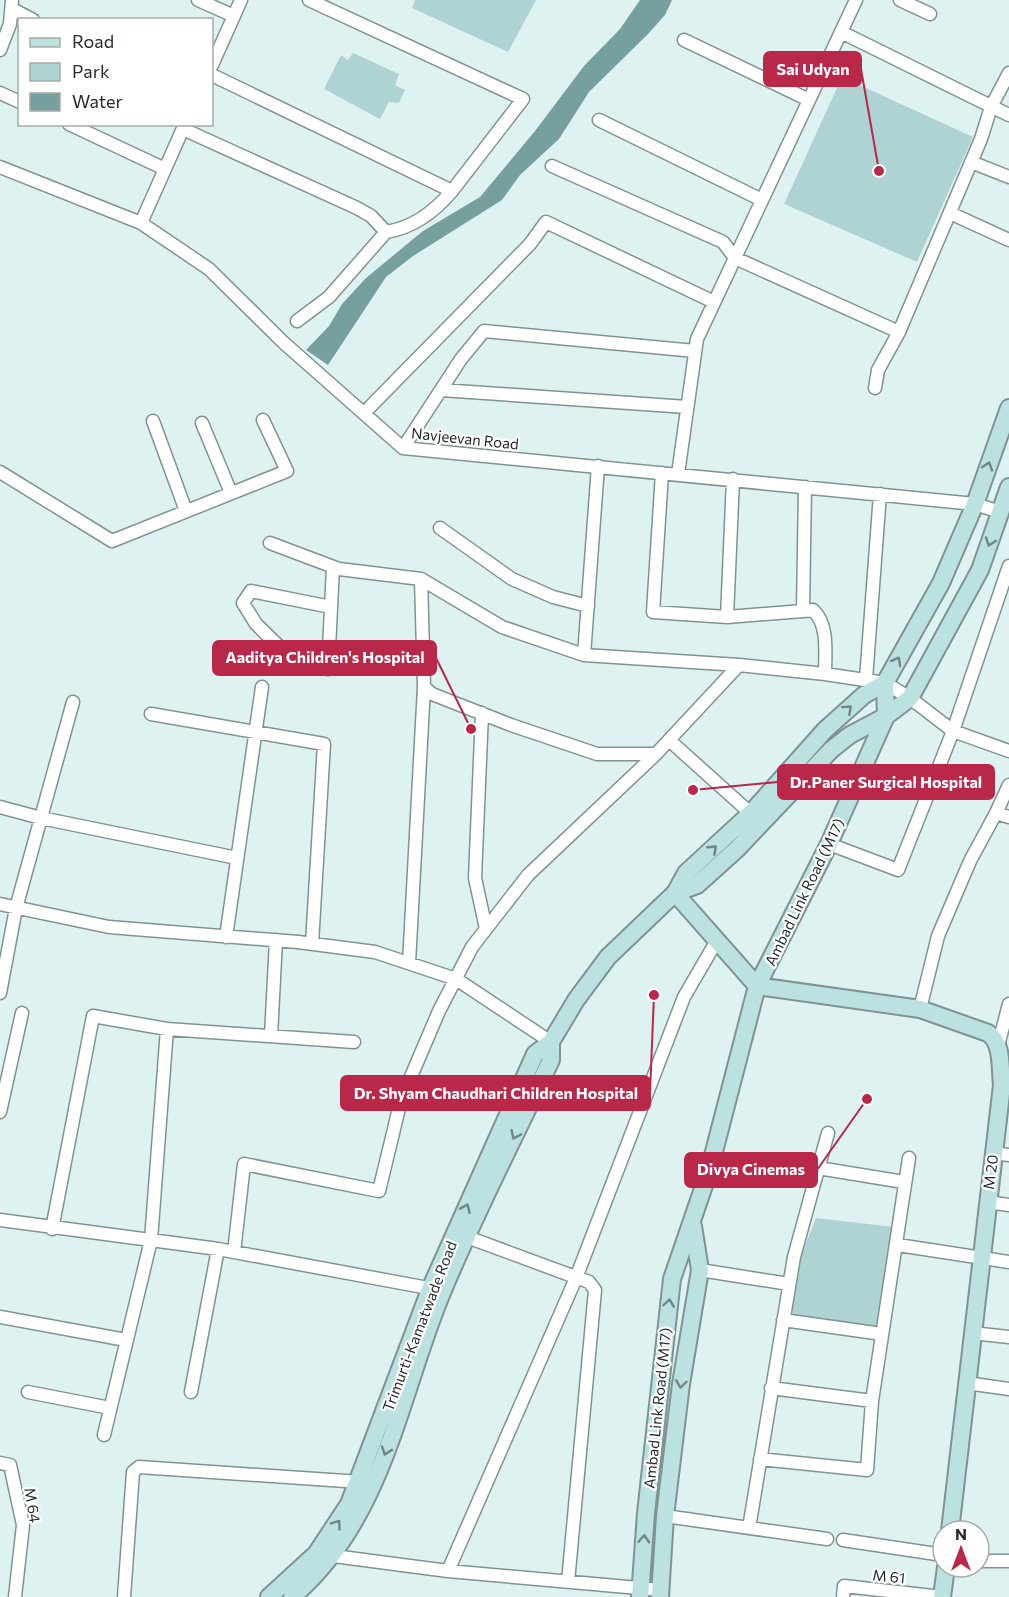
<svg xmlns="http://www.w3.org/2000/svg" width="1009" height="1597" viewBox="0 0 1009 1597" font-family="Commissioner,sans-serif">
	<rect width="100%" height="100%" fill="#dff2f2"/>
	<!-- green -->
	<path fill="#aed3d2" d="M415,0H536L508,52L412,8Z
		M353,53L399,74L395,85L405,90L399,103L389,102L380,119L324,89L341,55L348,60Z
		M842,77L973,137L917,262L784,204Z
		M816,1218L894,1227L880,1329L789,1316L795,1271Z"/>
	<!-- water -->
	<path fill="#76a09e" d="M640,0H672L665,15L648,34L589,92L559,139L520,175L502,200L413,256L386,277L328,365L306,350L329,326L342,304L366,278L423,231L480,197L535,131L584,66L620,29Z"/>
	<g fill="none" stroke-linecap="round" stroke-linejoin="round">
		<defs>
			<path id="street" d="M198,0L234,16
				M900,0L930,14
				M16,11L33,20
				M841,32L1009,115
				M684,40L809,100
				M0,50L10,24L12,0
				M212,65L241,0
				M212,75L452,191L523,99L309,0
				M0,93L20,102
				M599,120L762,200
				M69,124L165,169
				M185,124L141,223L209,269L284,343L403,448L975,504L1000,512
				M183,129L357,208L371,216L386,232L329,297L297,321
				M971,162L1009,177
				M552,166L723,242L735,258L899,332L981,139L991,107L1009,73
				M0,167L141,223
				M950,213L1009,240
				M386,232C412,228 435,211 452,191
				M875,388L878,370L899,332
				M441,390L687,407
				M364,413L530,244L546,222L714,302
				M153,421L186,511
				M202,423L231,493
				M403,448L461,359L484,331L695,351
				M0,472L112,541L287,471L263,420
				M662,473L653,612L727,617L803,611L805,487
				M678,474L697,339L856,0
				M440,528L512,579L553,597L588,606
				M270,543L339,569L421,579L424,687L432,694L511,725L597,754H656
				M421,579L502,627L584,655
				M331,607L251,591L243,603L256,624L292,659L328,669L333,567
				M803,611L813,610C829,625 825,653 825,674
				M727,617L733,479
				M739,665L825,674L885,683L910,698L953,731L1009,751
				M866,679L880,494
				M482,713L475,878L486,929
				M151,714L324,744L312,944
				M669,740L757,819
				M1009,785L996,813L1009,817
				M0,807L41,818L237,858
				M829,844L898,870L953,731L1009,566
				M0,904L109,927L298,942L375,952L456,979L551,1042
				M226,937L262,687
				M409,963L424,687
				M0,993L16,908L73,702
				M920,1009L938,936L970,861L996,813
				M271,1036L276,940
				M998,1046L1009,1004
				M0,1112L22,1013
				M993,1153L1009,1155
				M818,1168L904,1182
				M987,1202L1009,1205
				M0,1220L218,1249L439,1290
				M52,1229L93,1016L167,1029L354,1042
				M467,1237L589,1282L595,1290L568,1582
				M898,1245L1009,1262
				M234,1252L244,1164L379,1191L401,1100L439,1011L472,947L528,875L656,754L739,665L584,655L598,466
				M700,1270L789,1284
				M0,1317L126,1340
				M783,1320L882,1334
				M972,1333L1009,1337
				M967,1383L1009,1389
				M771,1388L872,1401
				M28,1392L110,1408
				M191,1392L218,1249
				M104,1435L151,1240L167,1029
				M760,1459L867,1470L872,1401L909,1158
				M0,1463L10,1465L23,1525L15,1597
				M665,1516L827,1539
				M749,1528L794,1257L828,1133
				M843,1540L943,1555
				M326,1555L448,1571L661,1590
				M979,1561H1009
				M448,1571L576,1278L684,997L716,942
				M124,1597L133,1472L139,1467L360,1482
				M843,1597L844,1586L942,1597"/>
			<path id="secondary" d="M675,893L757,986L920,1009L988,1033C1003,1043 1000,1069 1002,1085L950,1531
				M675,893L697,885L737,849L831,750L850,735L886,716L910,698L980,570L1009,487
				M269,1597L316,1554L349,1504L431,1287L535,1054L551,1042L576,1000L608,957L675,893L686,873L751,813L825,730L864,695L885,683
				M292,1597C383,1520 398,1400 441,1295C474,1215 514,1138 551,1060V1042
				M640,1597L646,1513L672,1279L709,1171L757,986L829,844L886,716L885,683L941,583L975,504L1009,408
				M660,1597L665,1516L681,1384L700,1270L693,1226
				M942,1597L946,1567"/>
		</defs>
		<!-- street casing -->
		<use href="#street" stroke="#809392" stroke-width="15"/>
		<!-- secondary casing -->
		<use href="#secondary" stroke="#809392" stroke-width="20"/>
		<!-- street -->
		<use href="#street" stroke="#fff" stroke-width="12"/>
		<!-- secondary -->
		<use href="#secondary" stroke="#bbe1e1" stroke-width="16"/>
	</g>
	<!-- one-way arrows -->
	<defs><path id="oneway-chevron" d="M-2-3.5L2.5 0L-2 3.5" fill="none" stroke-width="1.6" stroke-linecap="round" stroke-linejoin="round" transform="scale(1.5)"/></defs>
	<g stroke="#708686">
		<use href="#oneway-chevron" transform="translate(988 466) rotate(-72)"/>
		<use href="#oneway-chevron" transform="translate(990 542) rotate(109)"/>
		<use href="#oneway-chevron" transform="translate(897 661) rotate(-61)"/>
		<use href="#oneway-chevron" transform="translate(848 709) rotate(-42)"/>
		<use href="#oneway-chevron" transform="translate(713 849) rotate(-43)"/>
		<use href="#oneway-chevron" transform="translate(515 1135) rotate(115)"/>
		<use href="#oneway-chevron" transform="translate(466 1208) rotate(-66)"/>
		<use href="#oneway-chevron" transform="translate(669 1303) rotate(-82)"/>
		<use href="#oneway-chevron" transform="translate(681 1384) rotate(98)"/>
		<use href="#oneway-chevron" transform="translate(386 1451) rotate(109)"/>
		<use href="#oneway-chevron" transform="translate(337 1524) rotate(-55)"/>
		<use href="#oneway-chevron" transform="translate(644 1539) rotate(-87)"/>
	</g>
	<g text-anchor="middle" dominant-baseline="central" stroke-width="4.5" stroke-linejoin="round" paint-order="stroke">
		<!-- street labels -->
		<g font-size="15" fill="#252c2c" stroke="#fff">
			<text transform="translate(465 438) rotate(6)">Navjeevan Road</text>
			<text transform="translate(804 892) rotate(-64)">Ambad Link Road (M17)</text>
			<text transform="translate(990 1172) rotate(-83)">M 20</text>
			<text transform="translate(419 1326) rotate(-69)">Trimurti-Kamatwade Road</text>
			<text transform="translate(657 1408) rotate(-84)">Ambad Link Road (M17)</text>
			<text transform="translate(33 1505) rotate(81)">M 64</text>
			<text transform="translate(889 1576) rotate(6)">M 61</text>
		</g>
	</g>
	<!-- callouts -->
	<path fill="none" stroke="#b92749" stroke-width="2" d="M879 171L861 69M471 729L436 658M693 790L778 782M654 995L650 1093M867 1099L817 1170"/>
	<g fill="#b92749" stroke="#fff" stroke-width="2">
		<circle cx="879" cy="171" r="6"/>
		<circle cx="471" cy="729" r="6"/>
		<circle cx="693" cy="790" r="6"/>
		<circle cx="654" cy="995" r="6"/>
		<circle cx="867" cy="1099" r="6"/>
	</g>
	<g fill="#b92749" stroke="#b92749" stroke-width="2">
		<rect x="764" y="52" width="97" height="34" rx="6"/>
		<rect x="213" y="641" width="223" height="34" rx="6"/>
		<rect x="778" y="765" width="216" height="34" rx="6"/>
		<rect x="341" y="1076" width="309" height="34" rx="6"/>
		<rect x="685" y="1153" width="132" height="34" rx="6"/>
	</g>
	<g font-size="16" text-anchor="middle" font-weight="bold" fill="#fff">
		<text x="813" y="75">Sai Udyan</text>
		<text x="325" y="663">Aaditya Children's Hospital</text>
		<text x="886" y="788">Dr.Paner Surgical Hospital</text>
		<text x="496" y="1099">Dr. Shyam Chaudhari Children Hospital</text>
		<text x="751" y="1175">Divya Cinemas</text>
	</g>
	<!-- legend -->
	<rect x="18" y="18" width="195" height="108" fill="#ffffff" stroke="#a8abab" stroke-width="1.5"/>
	<rect x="30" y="38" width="30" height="9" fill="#bbe1e1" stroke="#a8abab" stroke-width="1.5"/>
	<text x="72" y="48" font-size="18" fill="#252c2c">Road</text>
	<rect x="30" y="63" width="30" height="18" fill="#aed3d2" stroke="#a8abab" stroke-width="1.5"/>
	<text x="72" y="78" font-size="18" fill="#252c2c">Park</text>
	<rect x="30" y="93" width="30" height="18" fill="#76a09e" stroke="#a8abab" stroke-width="1.5"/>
	<text x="72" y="108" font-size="18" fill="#252c2c">Water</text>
	<!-- north arrow -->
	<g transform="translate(961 1549)"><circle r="28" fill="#ffffff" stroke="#a8abab" stroke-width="1.5"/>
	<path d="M0-4.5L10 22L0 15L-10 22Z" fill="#b92749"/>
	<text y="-9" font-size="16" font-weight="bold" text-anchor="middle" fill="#252c2c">N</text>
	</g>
</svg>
